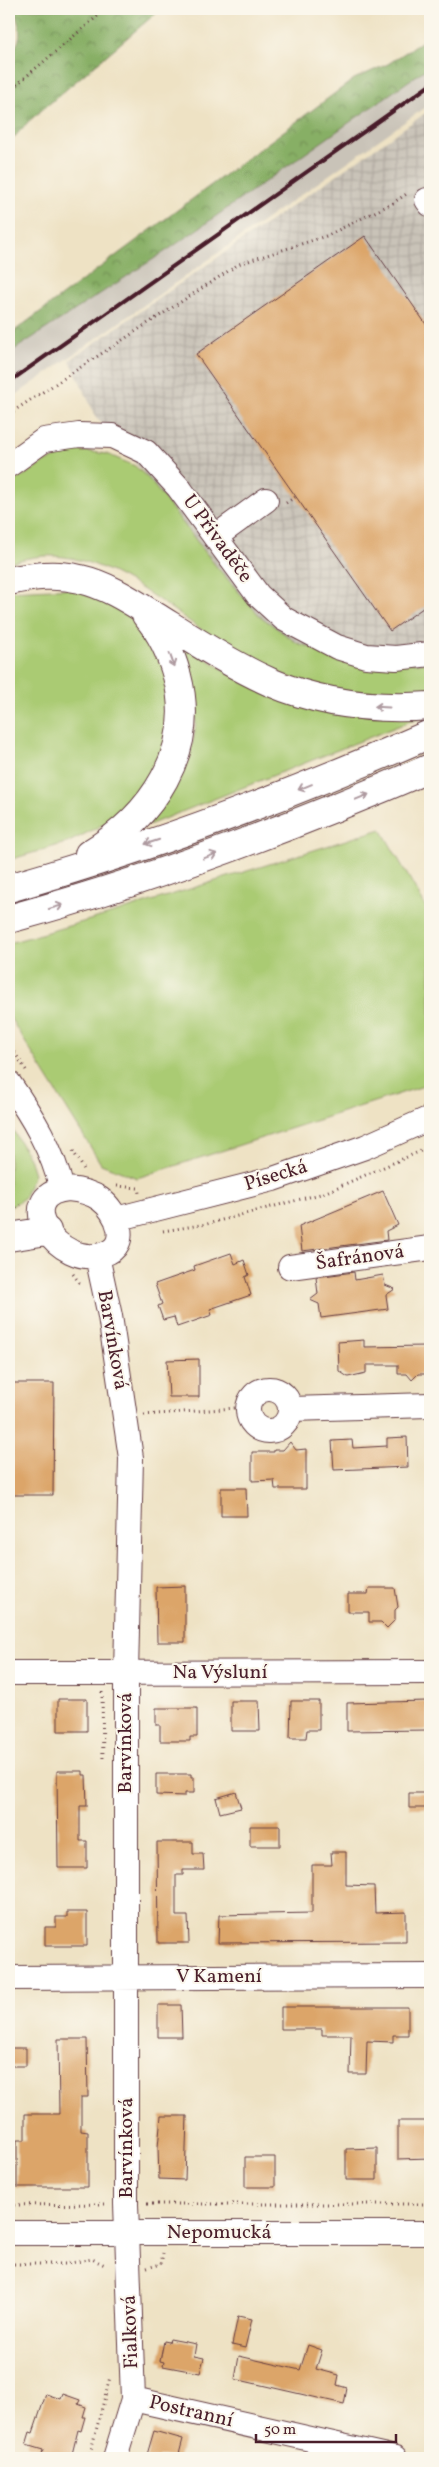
<svg xmlns="http://www.w3.org/2000/svg" width="439" height="2467" viewBox="0 0 439 2467" font-family="Vollkorn,serif">
	<defs>
		<pattern id="industrial-grid" width="8" height="8" patternUnits="userSpaceOnUse" patternTransform="scale(1.25)"><rect width="8" height="8" fill="#c9c3b8"/><path d="M0 4h8M4 0v8" fill="none" stroke="#aea79e"/></pattern>
		<pattern id="forest-crowns" width="20" height="18" patternUnits="userSpaceOnUse" patternTransform="scale(1.25)"><rect width="20" height="18" fill="#87af65"/><path d="M2 6a3 3 0 1 1 6 0M12 15a3 3 0 1 1 6 0" fill="none" stroke="#708e53"/></pattern>
	</defs>
	<rect width="100%" height="100%" fill="#fbf7ec"/>
	<filter id="ink" filterUnits="userSpaceOnUse"><feTurbulence type="fractalNoise" baseFrequency=".02" numOctaves="2"/><feDisplacementMap in="SourceGraphic" scale="10" xChannelSelector="R" yChannelSelector="G"/><feConvolveMatrix kernelMatrix="1 2 1 2 8 2 1 2 1" color-interpolation-filters="sRGB"/></filter>
	<filter id="wash" filterUnits="userSpaceOnUse"><feTurbulence type="fractalNoise" baseFrequency=".0096" numOctaves="4" result="noise"/><feDisplacementMap in="SourceGraphic" scale="20" xChannelSelector="R" yChannelSelector="G"/><feGaussianBlur stdDeviation="1.12" result="paint"/><feColorMatrix in="noise" values="0 0 0 0 0 0 0 0 0 0 0 0 0 0 0 0 0 1.4 0 .05"/><feComposite in="paint" operator="in"/></filter>
	<g filter="url(#wash)">
		<rect width="100%" height="100%" fill="#eee2c4"/>
		<!-- industrial -->
		<path fill="url(#industrial-grid)" d="M430,110V680L273,638L149,479L96,417L70,360Z"/>
		<!-- railway -->
		<path fill="#c9c3b8" d="M430,66V104L9,400V353L172,247Z"/>
		<!-- grass -->
		<path fill="#aacb73" stroke="#7a754f" d="M77,450L107,454L135,466L149,479L216,566L260,616L297,643L359,662L430,663V691C357,702 302,687 236,653C224,647 213,638 202,630C158,600 109,559 54,556C39,555 23,559 9,563V485L45,462Z
			M75,588L115,604L137,624L159,652L170,682L165,760L142,796L108,822L69,842L9,860V591Z
			M178,641L232,675L426,715L146,826C196,767 212,714 178,641Z
			M381,829L430,914V1084L137,1178L101,1164L9,1016V943L107,915Z
			M9,1123L29,1158L34,1174L24,1198L9,1208Z"/>
		<!-- forest -->
		<path fill="url(#forest-crowns)" stroke="#686748" d="M13,9H69L70,11L72,9H161L29,121L9,143V53C25,42 20,24 13,9Z
			M430,36V66L172,247L9,353V335L354,79L388,64Z"/>
		<g id="blocks">
			<!-- building -->
			<path fill="#dca569" d="M365,236L430,330V603L390,631L196,354Z
				M383,1191L398,1225L386,1231L387,1240L302,1251L299,1226Z
				M231,1253L235,1264L244,1260L249,1275L245,1277L251,1295L210,1309L212,1315L177,1327L174,1317L163,1320L158,1306L162,1304L155,1284L195,1270L194,1266Z
				M354,1272L355,1280L383,1275L385,1285L395,1289L386,1295L388,1309L321,1318L319,1304L310,1300L318,1294L316,1277Z
				M364,1340V1347L426,1346V1374H418L412,1380L407,1374H398V1365H366V1373L348,1377L339,1371L338,1342Z
				M199,1359V1397H169L167,1360Z
				M9,1383H54L53,1495H9Z
				M407,1437L408,1467L334,1470L332,1441L352,1440L353,1448L387,1446V1438Z
				M290,1442L296,1450L306,1449V1489H275L274,1480L252,1481V1452H274V1450H283Z
				M221,1488H246L247,1516H221Z
				M185,1586V1642H157L156,1587Z
				M369,1588H395L398,1607L395,1610V1620L387,1628L381,1622H369V1612H348V1594H368Z
				M58,1699H87V1731H58Z
				M231,1701H259L260,1731H231Z
				M291,1701H319V1730H307L306,1738H290Z
				M427,1701V1730L347,1731V1703Z
				M156,1708H197V1737H190V1741H160V1725H156Z
				M57,1771H83V1775H86L87,1806H80V1841H87V1868H58Z
				M156,1774H191V1777H194V1793H185V1796L156,1795Z
				M236,1792L241,1808L220,1813L216,1798Z
				M409,1793H428V1808H409Z
				M250,1826H280V1846H250Z
				M157,1842H193V1854H203L204,1870H183V1875H176V1916H188L189,1943H158Z
				M331,1852H346V1885L374,1886L375,1913L406,1912V1942L218,1943L219,1915L312,1913V1865H332Z
				M67,1912H87V1946H45V1927H56V1917H67Z
				M158,2005H181L182,2037H158Z
				M281,2007H408V2035H393V2042L367,2041L366,2074H350L351,2035H322V2029H281Z
				M58,2039H87L88,2097H81V2131L88,2132V2187H17V2140H25V2114H59Z
				M9,2048H26V2066H9Z
				M161,2116H187L185,2180L159,2179L158,2147Z
				M398,2121H430V2158L398,2159Z
				M377,2148V2180H346V2149Z
				M245,2157H275V2187H245Z
				M238,2316L252,2319L245,2348L232,2345Z
				M170,2339L196,2344L194,2356L204,2358L200,2373L163,2366L164,2362L160,2361L164,2341L169,2342Z
				M308,2345L322,2350L316,2369L339,2375L337,2385L347,2388L344,2404L235,2379L239,2356L300,2370Z
				M46,2394L61,2399L63,2394L80,2400L78,2404L86,2407L83,2417H85L81,2431L78,2430L71,2458H41L43,2450L26,2445L30,2432L33,2433Z
				M154,2431L183,2439L178,2458H146Z"/>
		</g>
	</g>
	<g filter="url(#ink)">
		<use href="#blocks" fill-opacity="0" stroke="#633c42" stroke-width="1"/>
		<g fill="none" stroke-linecap="round" stroke-linejoin="round">
			<defs>
				<path id="minor" d="M427,200L430,204
					M9,465L44,440L79,435L112,436L146,452L179,488L258,595L284,619L337,647L366,656L396,658L430,654
					M215,537L266,500
					M9,1083C32,1116 53,1150 62,1190
					M68,1189C80,1190 90,1192 100,1199C117,1211 132,1245 104,1254C58,1270 9,1195 68,1189Z
					M116,1219L273,1179L365,1147L430,1118
					M97,1256L110,1316L131,1458L126,1673V2204L133,2399L115,2458
					M290,1267L430,1248
					M248 1410a21 21 0 1 1 42 0a21 21 0 1 1-42 0Z
					M291,1409L430,1405
					M9,1673L430,1672
					M9,1978L430,1976
					M9,2233H430
					M133,2399L395,2458"/>
				<path id="highway" d="M9,581C33,576 56,573 80,579C107,585 131,601 155,616C192,639 230,664 270,682C321,704 375,710 430,706
					M89,854C152,817 197,751 177,676C171,654 161,632 146,615
					M9,888C153,847 293,794 430,734
					M9,919C153,880 293,827 430,768
					M9,1237L47,1231"/>
			</defs>
			<!-- minor casing -->
			<use href="#minor" stroke="#633c42" stroke-width="26"/>
			<!-- highway casing -->
			<use href="#highway" stroke="#633c42" stroke-width="30"/>
			<!-- path -->
			<path stroke="#633c42" stroke-width="3" stroke-dasharray="1 4" stroke-linecap="butt" d="M9,91L106,9
				M9,414L239,264L326,236L393,203L408,193
				M286,503L295,497
				M9,1044L26,1070
				M73,1151L85,1171
				M117,1186L138,1188L139,1193
				M11,1215V1212L21,1205
				M163,1231L207,1224L324,1193L430,1147
				M73,1274L81,1285
				M144,1415L248,1407
				M102,1692L103,1761
				M147,2204H430
				M9,2205L106,2204
				M9,2264H65L92,2259L107,2266
				M147,2268L161,2264L163,2253
				M89,2458L110,2377"/>
			<!-- minor -->
			<use href="#minor" stroke="#fff" stroke-width="24"/>
			<!-- highway -->
			<use href="#highway" stroke="#fff" stroke-width="28"/>
			<!-- rail -->
			<path stroke="#4a1f2b" stroke-width="4" d="M9,382L430,85"/>
		</g>
		<!-- one-way arrows -->
		<defs><path id="oneway-shaft" d="M-6 0H5M1.5-3L5.5 0L1.5 3" fill="none" stroke-width="1.6" stroke-linecap="round" stroke-linejoin="round" transform="scale(1.25)"/></defs>
		<g stroke="#ae9aa0">
			<use href="#oneway-shaft" transform="translate(172 660) rotate(70)"/>
			<use href="#oneway-shaft" transform="translate(382 707) rotate(-177)"/>
			<use href="#oneway-shaft" transform="translate(305 787) rotate(158)"/>
			<use href="#oneway-shaft" transform="translate(362 797) rotate(-22)"/>
			<use href="#oneway-shaft" transform="translate(152 842) rotate(162)"/>
			<use href="#oneway-shaft" transform="translate(210 856) rotate(-20)"/>
			<use href="#oneway-shaft" transform="translate(56 907) rotate(-15)"/>
		</g>
	</g>
	<g text-anchor="middle" dominant-baseline="central" stroke-width="4" stroke-linejoin="round" paint-order="stroke">
		<!-- street labels -->
		<g font-size="20" fill="#4a1f2b" stroke="#fbf7ec">
			<text transform="translate(217 539) rotate(54)">U Přivaděče</text>
			<text transform="translate(276 1176) rotate(-17)">Písecká</text>
			<text transform="translate(360 1258) rotate(-8)">Šafránová</text>
			<text transform="translate(112 1340) rotate(80)">Barvínková</text>
			<text x="220" y="1673">Na Výsluní</text>
			<text transform="translate(126 1743) rotate(-90)">Barvínková</text>
			<text x="219" y="1977">V Kamení</text>
			<text transform="translate(127 2148) rotate(-90)">Barvínková</text>
			<text x="219" y="2233">Nepomucká</text>
			<text transform="translate(131 2332) rotate(-92)">Fialková</text>
			<text transform="translate(191 2412) rotate(13)">Postranní</text>
		</g>
	</g>
	<!-- margin -->
	<rect width="439" height="2467" fill="none" stroke="#fbf7ec" stroke-width="30"/>
	<!-- scale -->
	<path d="M256 2434v8h140v-8" fill="none" stroke="#4a1f2b" stroke-width="2.5"/>
	<text x="264" y="2434" font-size="15" fill="#4a1f2b" stroke="#fbf7ec" stroke-width="4" paint-order="stroke">50 m</text>
</svg>
